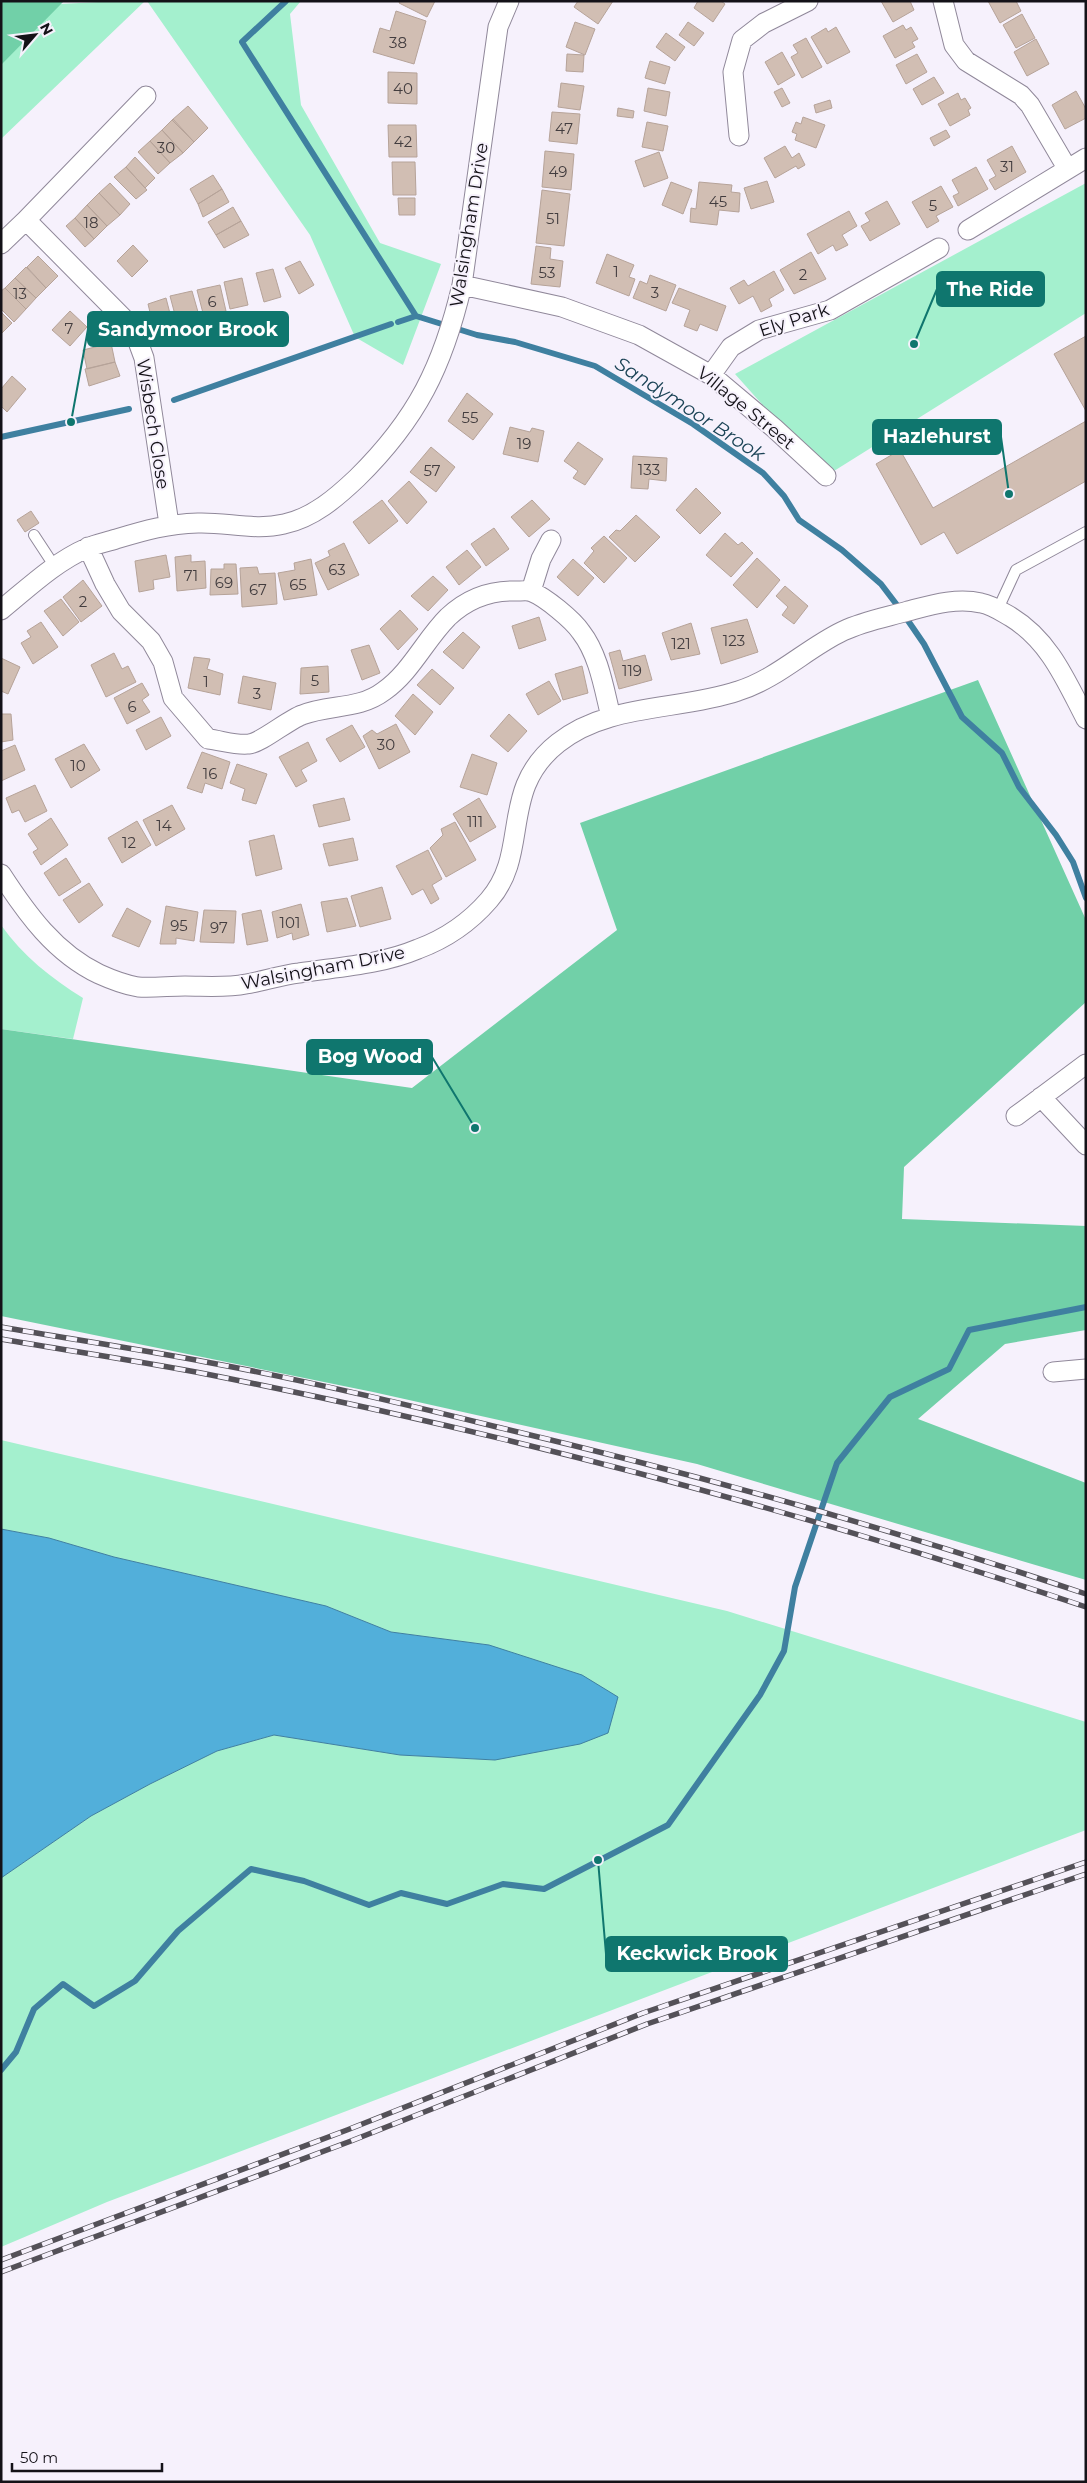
<svg xmlns="http://www.w3.org/2000/svg" width="1087" height="2483" viewBox="0 0 1087 2483" font-family="Montserrat,sans-serif">
	<rect width="100%" height="100%" fill="#f6f1fc"/>
	<!-- green -->
	<path fill="#a4f0ce" d="M118,1H145L1,139V7Z
		M147,1H301L290,14L301,105L380,243L441,264L403,365L355,337L310,235Z
		M1086,183V313L826,476L735,374Z
		M1,925C23,956 51,978 83,998L73,1039L1,1029Z
		M1,1440L727,1611L1086,1722V1830L107,2202L1,2247V1878L91,1816L150,1784L217,1751L274,1735L400,1755L495,1760L489,1645L391,1632L326,1606L114,1557L49,1538L1,1529Z"/>
	<!-- forest -->
	<path fill="#71d0a8" d="M1,1H64L1,65Z
		M978,680L1086,920V1002L904,1167L902,1219L1086,1226V1330L1005,1344L918,1419L1086,1483V1580L697,1464L373,1392L1,1316V1029L412,1088L617,930L580,823Z"/>
	<!-- water -->
	<path fill="#52afda" stroke="#3f80a0" d="M1,1529L49,1538L114,1557L326,1606L391,1632L489,1645L582,1675L618,1697L608,1733L580,1744L495,1760L400,1755L274,1735L217,1751L150,1784L91,1816L1,1878Z"/>
	<g fill="none" stroke-linecap="round" stroke-linejoin="round">
		<!-- stream -->
		<path stroke="#3f80a0" stroke-width="6" d="M286,1L242,42L416,316
			M398,322L416,316L477,335L515,342L595,366L693,424L763,473L784,496L799,520L842,550L881,584L900,609L924,644L962,717L1002,753L1019,787L1056,835L1073,862L1086,898
			M174,400L391,324
			M1,437L129,409
			M1,2070L16,2052L34,2009L63,1984L94,2006L135,1981L178,1931L251,1869L304,1881L369,1905L401,1893L447,1904L503,1884L544,1889L668,1825L760,1695L784,1651L795,1587L837,1463L890,1397L949,1369L969,1330L1086,1307"/>
	</g>
	<!-- building -->
	<path fill="#d1beb3" stroke="#b6a399" d="M400,1H435L427,17L399,3Z
		M578,1H613L598,24L574,7Z
		M698,1H721L725,4L713,22L694,8Z
		M881,1H910L914,10L893,22Z
		M988,1H1016L1021,11L1000,23Z
		M396,11L426,21L414,64L373,52L380,28L390,31Z
		M1022,14L1035,38L1016,48L1003,25Z
		M575,22L595,29L585,55L566,47Z
		M688,22L704,33L694,46L679,35Z
		M903,25L906,30L911,27L918,39L912,42L915,47L895,58L883,36Z
		M836,27L850,52L827,64L811,37L826,28L828,32Z
		M666,33L685,47L675,61L656,47Z
		M806,38L822,67L802,78L791,57L798,53L793,45Z
		M1036,39L1049,64L1027,76L1014,52Z
		M782,52L795,75L778,85L765,62Z
		M567,54L584,55L583,72L566,71Z
		M917,54L927,72L906,84L896,65Z
		M650,61L670,67L665,84L645,78Z
		M388,72L417,73V104L388,103Z
		M934,77L944,93L922,105L913,89Z
		M561,83L584,86L580,110L558,107Z
		M648,88L670,92L666,116L644,111Z
		M782,88L790,103L782,107L774,92Z
		M1076,91L1086,109V118L1065,129L1052,105Z
		M958,93L961,100L965,98L971,108L968,110L970,115L950,126L938,104Z
		M830,100L832,108L816,113L814,105Z
		M188,106L208,128L194,142L172,120Z
		M618,108L634,111L633,118L617,116Z
		M552,112L580,114L577,144L549,141Z
		M803,117L825,125L816,148L795,140L797,134L792,132L796,122L801,124Z
		M173,119L194,142L183,153L162,130Z
		M647,122L668,126L663,151L642,147Z
		M388,125H416L417,157H389Z
		M162,130L183,153L170,163L150,141Z
		M946,130L950,137L934,146L930,138Z
		M150,141L170,163L158,174L138,152Z
		M785,146L792,158L799,153L805,165L798,169L796,166L775,178L764,158Z
		M1012,146L1026,172L995,190L989,180L996,176L987,160Z
		M545,151L574,154L571,190L542,187Z
		M659,152L668,178L644,187L635,161Z
		M135,157L155,178L145,188L126,167Z
		M392,162H415L416,195H393Z
		M126,167L147,190L136,199L114,177Z
		M976,167L988,189L958,206L953,196L959,193L952,180Z
		M213,175L222,189L198,204L190,189Z
		M767,181L774,202L751,209L744,188Z
		M671,182L692,190L683,214L662,205Z
		M699,182L732,185L731,192L740,193L739,212L719,210L717,225L690,222L691,208L696,209Z
		M110,183L130,204L120,215L99,193Z
		M941,186L953,207L936,216L939,221L927,228L912,202Z
		M222,189L229,202L203,217L198,204Z
		M542,190L570,194L564,246L536,243Z
		M99,193L120,215L107,226L87,205Z
		M398,198H415V215H399Z
		M887,201L900,224L870,241L861,226L870,221L865,213Z
		M87,205L107,226L94,239L75,218Z
		M233,207L241,221L216,235L208,222Z
		M849,211L857,226L842,235L848,245L836,251L833,245L818,254L807,234Z
		M75,218L94,239L85,247L66,226Z
		M241,221L249,235L224,248L216,235Z
		M133,245L148,261L132,277L117,261Z
		M536,246L551,248L550,259L563,261L560,287L531,284Z
		M811,252L826,279L794,294L780,270Z
		M607,254L634,265L629,277L635,279L629,296L596,283Z
		M38,256L58,276L46,288L27,267Z
		M300,261L314,285L299,294L285,268Z
		M26,267L46,288L36,298L15,278Z
		M273,269L281,297L264,302L256,273Z
		M774,271L784,290L769,299L772,306L761,312L753,296L739,304L730,288L744,280L748,286Z
		M650,275L676,285L666,311L633,298L640,281L647,284Z
		M15,278L36,298L26,309L5,288Z
		M242,278L248,305L230,309L224,282Z
		M220,285L226,311L204,317L197,290Z
		M5,288L26,309L14,322L1,309V291Z
		M679,288L726,306L717,331L700,324L697,331L684,326L690,310L672,303Z
		M192,291L200,319L178,326L170,296Z
		M166,298L174,329L155,333L148,304Z
		M70,311L87,327L70,346L52,330Z
		M1,312L12,323L1,334Z
		M1086,336V411L1054,354Z
		M111,343L115,362L87,369L83,350Z
		M115,362L120,376L89,386L85,369Z
		M12,376L26,389L7,412L1,406V389Z
		M467,393L493,414L473,440L448,421Z
		M1086,421V481L957,554L944,532L921,545L876,464L900,450L933,508Z
		M510,427L530,432L532,428L544,431L538,462L503,454Z
		M578,442L603,459L585,485L573,478L578,471L564,461Z
		M431,447L455,467L436,492L410,472Z
		M633,456L667,458L666,481L649,479L648,489L631,488Z
		M409,481L427,502L407,524L388,501Z
		M696,488L721,513L700,534L676,510Z
		M382,500L398,521L369,544L353,522Z
		M532,500L550,519L529,537L511,517Z
		M31,511L39,523L25,532L17,520Z
		M636,515L660,537L635,562L609,537L616,530L620,531Z
		M494,528L509,549L486,566L471,544Z
		M725,533L738,545L742,542L753,553L731,577L706,555Z
		M604,536L627,558L604,583L584,563L594,551L591,548Z
		M344,543L359,575L328,590L315,563L330,556L328,551Z
		M467,550L481,567L459,585L446,567Z
		M166,555L170,577L153,580L154,589L139,592L135,561Z
		M191,555V562L205,561L206,588L177,591L175,557Z
		M757,558L780,580L757,608L733,585Z
		M311,559L317,595L284,600L278,573L295,570L294,563Z
		M573,559L594,578L578,596L557,577Z
		M224,564H236L238,594L210,595L211,569H224Z
		M257,567L259,574L275,573L277,604L242,607L240,568Z
		M433,576L448,590L428,611L411,596Z
		M83,580L102,606L81,622L63,597Z
		M785,586L808,606L794,624L782,615L788,607L776,596Z
		M61,599L79,622L63,636L44,611Z
		M400,610L418,629L398,650L380,629Z
		M539,617L546,640L519,649L512,626Z
		M747,619L758,652L721,664L711,628Z
		M41,622L58,647L33,664L21,643L31,637L27,631Z
		M691,623L700,654L671,660L662,633Z
		M463,632L480,647L463,669L443,652Z
		M369,645L380,673L362,680L351,650Z
		M620,650L623,661L645,655L652,680L619,689L609,653Z
		M114,653L122,669L128,666L136,682L106,697L91,665Z
		M194,657L210,659L207,669L223,674L220,695L188,688Z
		M1,658L20,667L8,694L1,691Z
		M328,666L329,692L300,694L301,668Z
		M582,666L588,693L563,700L555,674Z
		M432,669L454,688L440,705L417,685Z
		M243,676L276,683L271,710L238,703Z
		M549,681L561,701L538,715L526,694Z
		M142,683L149,695L142,700L150,712L127,724L114,698Z
		M413,694L433,712L415,735L395,716Z
		M1,714H11L13,740L1,742Z
		M509,714L527,731L508,752L490,736Z
		M161,717L171,736L146,750L136,730Z
		M396,724L410,752L379,769L363,736L372,730L377,734Z
		M352,725L365,747L340,762L326,739Z
		M308,742L317,761L301,770L307,781L296,787L279,757Z
		M84,744L100,770L71,788L55,759Z
		M15,745L25,770L1,781V751Z
		M202,752L230,762L222,789L205,783L202,793L187,788Z
		M472,754L497,763L487,795L460,787Z
		M237,764L267,774L256,804L242,800L245,789L230,783Z
		M35,785L47,811L25,822L19,810L12,813L6,798Z
		M344,798L350,820L319,827L313,805Z
		M479,798L496,827L470,842L453,814Z
		M172,805L185,829L156,846L143,820Z
		M51,818L68,845L41,865L33,852L38,849L28,834Z
		M137,821L151,845L122,863L108,838Z
		M455,822L476,860L446,877L430,848L443,835L441,829Z
		M274,835L282,869L256,876L249,841Z
		M353,838L358,860L329,866L323,844Z
		M428,850L442,879L432,885L439,899L431,904L423,889L412,895L396,866Z
		M66,858L81,882L59,896L44,873Z
		M89,883L103,905L79,923L63,900Z
		M382,887L391,919L360,927L351,896Z
		M347,898L356,926L327,932L321,902Z
		M301,904L309,935L293,940L292,933L277,938L272,912Z
		M166,906L198,912L194,941L176,938V944H160Z
		M127,908L151,921L139,947L112,936Z
		M204,910L236,911L234,943L200,942Z
		M261,910L268,941L247,945L242,914Z"/>
	<g fill="none" stroke-linecap="round" stroke-linejoin="round">
		<defs>
			<path id="lane" d="M34,535L55,567
				M998,609L1016,570L1086,532"/>
			<path id="street" d="M943,1L954,45L966,61L1021,95L1030,105L1067,168
				M739,136L733,72L742,40L764,23L808,1
				M26,220L146,96
				M968,230L1086,158
				M1,244L26,220L125,320L134,331L144,358L169,524
				M462,285L562,307L639,335L711,375L774,428L826,476
				M711,375L731,347L759,330L830,310L939,248
				M88,547L105,584L121,611L151,641L163,662L173,698L208,739C220,740 237,746 249,744C261,743 288,720 302,715C330,704 359,710 384,691C411,672 425,640 448,617C467,599 491,590 517,591C521,591 528,590 532,592C545,597 573,620 581,632C599,655 604,689 611,717
				M531,591L541,559L551,540
				M1,610C28,588 55,562 87,548C96,544 107,542 116,539C146,530 167,524 198,523C227,522 255,531 284,524C313,518 337,497 357,478C417,419 443,366 462,285L498,27L509,1
				M1,874C27,914 55,953 99,974C110,979 126,985 138,987C153,988 170,986 185,986C205,986 226,988 246,984C264,981 281,975 299,973C338,967 380,965 418,949C445,939 470,922 489,900C531,852 498,790 558,743C608,703 679,711 738,691C777,679 807,648 843,631C864,621 887,617 908,611C931,605 957,597 981,603C992,605 1002,612 1011,617C1050,641 1066,681 1086,719
				M1041,1097L1086,1145
				M1016,1116L1086,1064
				M1053,1372L1086,1369"/>
		</defs>
		<!-- lane casing -->
		<use href="#lane" stroke="#90889a" stroke-width="12"/>
		<!-- street casing -->
		<use href="#street" stroke="#90889a" stroke-width="21"/>
		<!-- lane -->
		<use href="#lane" stroke="#fff" stroke-width="10"/>
		<!-- street -->
		<use href="#street" stroke="#fff" stroke-width="19"/>
		<defs>
			<path id="rail" d="M1,1327C70,1339 138,1349 206,1362C304,1380 401,1403 497,1427C696,1474 892,1529 1086,1594
				M1,1339C70,1351 138,1361 206,1374C504,1433 799,1510 1086,1607
				M1,2260L347,2130L643,2013L1086,1862
				M1,2272L351,2141L647,2024L1086,1874"/>
		</defs>
		<!-- rail casing -->
		<use href="#rail" stroke="#545158" stroke-width="5.5"/>
		<!-- rail -->
		<use href="#rail" stroke="#f6f1fc" stroke-width="4" stroke-dasharray="11" stroke-linecap="butt"/>
	</g>
	<g text-anchor="middle" dominant-baseline="central" stroke-width="4" stroke-linejoin="round" paint-order="stroke">
		<!-- number labels -->
		<g font-size="15" fill="#433d3f">
			<text x="398" y="42">38</text>
			<text x="403" y="88">40</text>
			<text x="564" y="128">47</text>
			<text x="403" y="141">42</text>
			<text x="166" y="147">30</text>
			<text x="1007" y="166">31</text>
			<text x="558" y="171">49</text>
			<text x="718" y="201">45</text>
			<text x="933" y="205">5</text>
			<text x="553" y="218">51</text>
			<text x="91" y="222">18</text>
			<text x="616" y="271">1</text>
			<text x="547" y="272">53</text>
			<text x="803" y="274">2</text>
			<text x="655" y="292">3</text>
			<text x="20" y="293">13</text>
			<text x="212" y="301">6</text>
			<text x="69" y="328">7</text>
			<text x="470" y="417">55</text>
			<text x="524" y="443">19</text>
			<text x="649" y="469">133</text>
			<text x="432" y="470">57</text>
			<text x="337" y="569">63</text>
			<text x="191" y="575">71</text>
			<text x="224" y="582">69</text>
			<text x="298" y="584">65</text>
			<text x="258" y="589">67</text>
			<text x="83" y="601">2</text>
			<text x="734" y="640">123</text>
			<text x="681" y="643">121</text>
			<text x="632" y="670">119</text>
			<text x="315" y="680">5</text>
			<text x="206" y="681">1</text>
			<text x="257" y="693">3</text>
			<text x="132" y="706">6</text>
			<text x="386" y="744">30</text>
			<text x="78" y="765">10</text>
			<text x="210" y="773">16</text>
			<text x="475" y="821">111</text>
			<text x="164" y="825">14</text>
			<text x="129" y="842">12</text>
			<text x="290" y="922">101</text>
			<text x="179" y="925">95</text>
			<text x="219" y="927">97</text>
		</g>
		<!-- street labels -->
		<g font-size="18" fill="#141218" stroke="#f6f1fc">
			<text transform="translate(469 225) rotate(-81)">Walsingham Drive</text>
			<text transform="translate(794 320) rotate(-18)">Ely Park</text>
			<text transform="translate(746 408) rotate(39)">Village Street</text>
			<text transform="translate(153 424) rotate(81)">Wisbech Close</text>
			<text transform="translate(323 968) rotate(-11)">Walsingham Drive</text>
		</g>
		<!-- water labels -->
		<g font-size="19" font-style="italic" fill="#1b4356" stroke="#f6f1fc">
			<text transform="translate(690 409) rotate(33)">Sandymoor Brook</text>
		</g>
	</g>
	<!-- callouts -->
	<path fill="none" stroke="#0f766e" stroke-width="2" d="M914 344L937 289M71 422L88 329M1009 494L1001 437M475 1128L432 1057M598 1860L606 1954"/>
	<g fill="#0f766e" stroke="#f6f1fc" stroke-width="2">
		<circle cx="914" cy="344" r="5"/>
		<circle cx="71" cy="422" r="5"/>
		<circle cx="1009" cy="494" r="5"/>
		<circle cx="475" cy="1128" r="5"/>
		<circle cx="598" cy="1860" r="5"/>
	</g>
	<g fill="#0f766e" stroke="#0f766e" stroke-width="2">
		<rect x="937" y="272" width="107" height="34" rx="5"/>
		<rect x="88" y="312" width="200" height="34" rx="5"/>
		<rect x="873" y="420" width="128" height="34" rx="5"/>
		<rect x="307" y="1040" width="125" height="34" rx="5"/>
		<rect x="606" y="1937" width="181" height="34" rx="5"/>
	</g>
	<g font-size="19" text-anchor="middle" font-weight="bold" fill="#fff">
		<text x="990" y="296">The Ride</text>
		<text x="188" y="336">Sandymoor Brook</text>
		<text x="937" y="443">Hazlehurst</text>
		<text x="370" y="1063">Bog Wood</text>
		<text x="697" y="1960">Keckwick Brook</text>
	</g>
	<!-- border -->
	<rect width="1087" height="2483" fill="none" stroke="#141218" stroke-width="5"/>
	<!-- north arrow -->
	<g transform="translate(35 35) rotate(62)" stroke="#f6f1fc" stroke-width="4" paint-order="stroke">
	<path d="M0-4L9 19L0 12L-9 19Z" fill="#141218"/>
	<text y="-8" font-size="14" font-weight="bold" text-anchor="middle" fill="#141218">N</text>
	</g>
	<!-- scale -->
	<path d="M12 2463v8h150v-8" fill="none" stroke="#141218" stroke-width="2.5"/>
	<text x="20" y="2463" font-size="15" fill="#141218" stroke="#f6f1fc" stroke-width="4" paint-order="stroke">50 m</text>
</svg>
